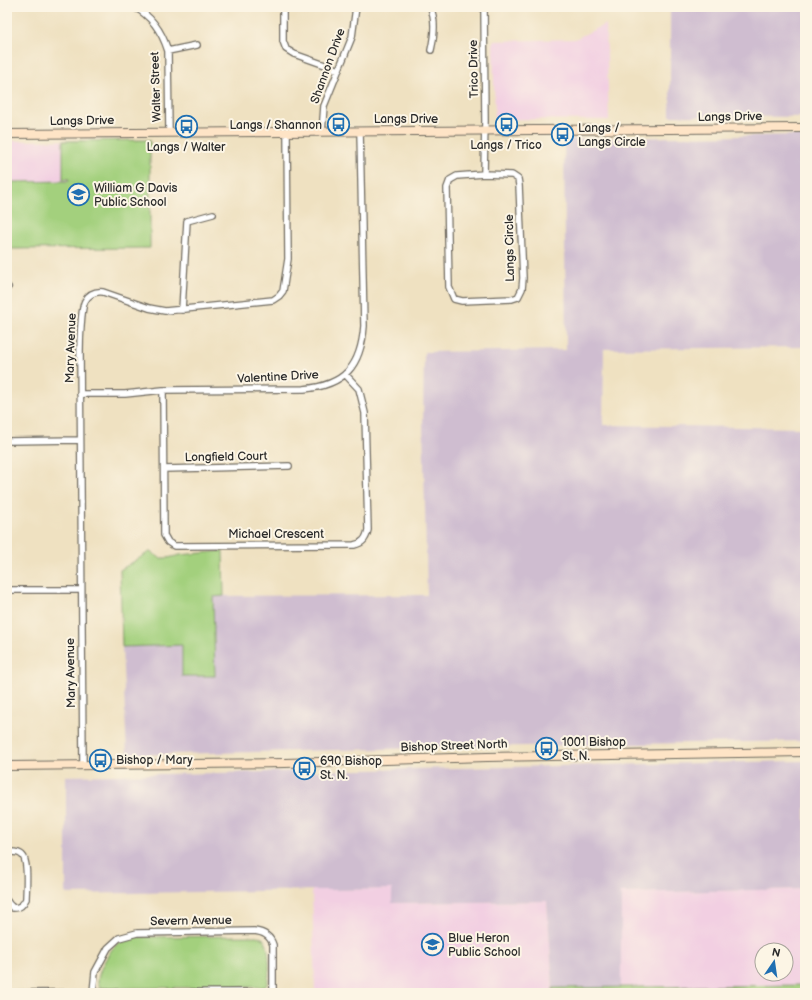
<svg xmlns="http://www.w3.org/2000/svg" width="812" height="1000" viewBox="0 0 812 1000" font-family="'Balsamiq Sans',sans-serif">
	<rect width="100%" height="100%" fill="#fcf5e5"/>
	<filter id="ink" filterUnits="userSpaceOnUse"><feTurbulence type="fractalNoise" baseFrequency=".025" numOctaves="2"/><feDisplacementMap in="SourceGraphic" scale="8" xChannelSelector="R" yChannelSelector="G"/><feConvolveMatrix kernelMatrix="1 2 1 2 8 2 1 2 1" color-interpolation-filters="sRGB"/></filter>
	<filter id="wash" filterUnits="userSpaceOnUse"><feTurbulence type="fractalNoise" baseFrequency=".012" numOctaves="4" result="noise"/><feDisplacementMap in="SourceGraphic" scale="16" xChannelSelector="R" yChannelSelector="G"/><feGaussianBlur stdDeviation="0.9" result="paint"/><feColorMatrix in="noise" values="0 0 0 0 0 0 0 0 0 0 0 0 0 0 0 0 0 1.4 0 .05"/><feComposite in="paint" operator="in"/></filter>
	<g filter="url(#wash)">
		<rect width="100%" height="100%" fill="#efe1c1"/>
		<!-- built -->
		<path fill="#f2cfe2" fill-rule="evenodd" d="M606,24L609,120L495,119L493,41L575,39Z
			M150,140V248L7,249V141Z
			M392,889V903L547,901L553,993H315L312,890Z
			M803,889L802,985L621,987L620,893ZM762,950H786V974H762Z"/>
		<!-- industrial -->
		<path fill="#cfbdd0" d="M670,7H805V117L670,116Z
			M805,135V347L604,349L603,425L805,428V741L468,747L127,755L122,647L182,645L214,676L213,596L427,595L423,423L424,352L566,350L564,139Z
			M805,761V993H802L803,889L621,893V987L553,988L547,901L392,903V889L66,894V776Z"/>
		<!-- green -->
		<path fill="#a3d07d" stroke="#677e54" d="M150,140V248L7,249C7,239 6,228 7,217C8,205 13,194 12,182L69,181V179H63V141Z
			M151,551L154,554L160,558H168L180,555L223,551L224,596L213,597L215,676H182V645L122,647L120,570Z
			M257,936L264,939C270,946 271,978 266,986L262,987L103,988L100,987L98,983C97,973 108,953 115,946C120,941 126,939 132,937Z
			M802,985V993H553V988Z"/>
	</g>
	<g filter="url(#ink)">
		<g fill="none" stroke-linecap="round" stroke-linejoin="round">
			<defs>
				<path id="street" d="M134,7C152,16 162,32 168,51L169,133
					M283,7V41L286,49L294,54L339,70
					M430,7C436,19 434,37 431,50
					M484,7L485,121L484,174L512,175L518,179L519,185L523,278L522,289L518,297L512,299L462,301L454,299L449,287L447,188L450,180L457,176L484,174
					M168,51L197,45
					M322,132L324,106L352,37L356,7
					M7,288L8,287
					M182,310L187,221L213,214
					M163,390L164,535L168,542L174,546L354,545C363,543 366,539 368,530L365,413L359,389L345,374
					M80,394H125L163,390L304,389C345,385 361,366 364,326L360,131
					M7,441L80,440
					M164,469L289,466
					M7,590H81
					M83,765L80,351C80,342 81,308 85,301C89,294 95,291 103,292L149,308L165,311L273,300L279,296L283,291L288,259L287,132
					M7,852C12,852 18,851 22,855C29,861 26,889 26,899C23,905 20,908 13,908L9,904L7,901
					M93,992L95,972L108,948L119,938L137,933L254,931C263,932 270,935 273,945V993
					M7,993L273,992"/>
				<path id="secondary" d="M7,134L805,128
					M7,766L285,763L487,757L805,752"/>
			</defs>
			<!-- street casing -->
			<use href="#street" stroke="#706b60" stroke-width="8"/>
			<!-- secondary casing -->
			<use href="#secondary" stroke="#706b60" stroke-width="10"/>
			<!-- street -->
			<use href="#street" stroke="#fff" stroke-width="5.5"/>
			<!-- secondary -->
			<use href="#secondary" stroke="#fee4c6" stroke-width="8"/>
		</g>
	</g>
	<!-- icons -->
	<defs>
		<symbol id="bus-ring" viewBox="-11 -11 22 22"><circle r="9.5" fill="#fcf5e5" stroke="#1f6fb2" stroke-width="1.5"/><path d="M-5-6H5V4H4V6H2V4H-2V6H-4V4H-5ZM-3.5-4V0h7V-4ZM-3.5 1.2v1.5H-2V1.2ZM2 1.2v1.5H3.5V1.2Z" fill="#1f6fb2"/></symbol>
		<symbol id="school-ring" viewBox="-11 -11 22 22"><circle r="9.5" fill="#fcf5e5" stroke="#1f6fb2" stroke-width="1.5"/><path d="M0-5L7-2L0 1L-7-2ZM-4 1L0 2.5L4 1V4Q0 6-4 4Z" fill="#1f6fb2"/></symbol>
	</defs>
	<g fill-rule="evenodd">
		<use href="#bus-ring" x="494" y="112" width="25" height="25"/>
		<use href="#bus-ring" x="326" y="112" width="25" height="25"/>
		<use href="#bus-ring" x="174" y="114" width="25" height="25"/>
		<use href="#bus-ring" x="550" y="122" width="25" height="25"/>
		<use href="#school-ring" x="66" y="182" width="25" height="25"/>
		<use href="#bus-ring" x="534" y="736" width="25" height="25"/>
		<use href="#bus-ring" x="88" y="748" width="25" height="25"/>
		<use href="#bus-ring" x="292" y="756" width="25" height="25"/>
		<use href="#school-ring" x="420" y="932" width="25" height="25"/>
	</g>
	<g text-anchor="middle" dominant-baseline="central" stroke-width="4" stroke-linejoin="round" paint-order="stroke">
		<!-- street labels -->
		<g font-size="12" fill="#2b2b2b" stroke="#fcf5e5">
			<text transform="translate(328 66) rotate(-70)">Shannon Drive</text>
			<text transform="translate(474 69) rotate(-91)">Trico Drive</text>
			<text transform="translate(156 87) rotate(-92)">Walter Street</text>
			<text transform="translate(730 117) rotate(-1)">Langs Drive</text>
			<text x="406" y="119">Langs Drive</text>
			<text transform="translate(82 121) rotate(-1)">Langs Drive</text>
			<text transform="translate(510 248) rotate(-91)">Langs Circle</text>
			<text transform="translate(71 348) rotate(-88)">Mary Avenue</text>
			<text transform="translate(278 377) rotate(-3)">Valentine Drive</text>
			<text transform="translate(226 457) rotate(-1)">Longfield Court</text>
			<text x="276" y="534">Michael Crescent</text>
			<text transform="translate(71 673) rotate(-91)">Mary Avenue</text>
			<text transform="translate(454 746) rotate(-2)">Bishop Street North</text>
			<text transform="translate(191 921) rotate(-1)">Severn Avenue</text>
		</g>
		<!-- poi labels -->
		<g font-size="12" fill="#2b2b2b" stroke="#fcf5e5" text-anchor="start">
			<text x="322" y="125" text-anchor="end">Langs / Shannon</text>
			<text x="578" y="128">Langs /<tspan x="578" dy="14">Langs Circle</tspan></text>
			<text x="506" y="145" text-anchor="middle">Langs / Trico</text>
			<text x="186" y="147" text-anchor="middle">Langs / Walter</text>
			<text x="94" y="188">William G Davis<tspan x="94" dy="14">Public School</tspan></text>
			<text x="562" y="742">1001 Bishop<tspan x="562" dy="14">St. N.</tspan></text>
			<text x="116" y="760">Bishop / Mary</text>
			<text x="320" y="761">690 Bishop<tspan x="320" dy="14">St. N.</tspan></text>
			<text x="448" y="938">Blue Heron<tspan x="448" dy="14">Public School</tspan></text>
		</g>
	</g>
	<!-- margin -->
	<rect width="812" height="1000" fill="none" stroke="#fcf5e5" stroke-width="24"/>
	<!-- north arrow -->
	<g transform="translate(774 962) rotate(13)"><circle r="19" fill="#fcf5e5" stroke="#a8a49b"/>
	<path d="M0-3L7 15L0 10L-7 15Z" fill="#1f6fb2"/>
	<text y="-6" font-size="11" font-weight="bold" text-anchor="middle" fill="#2b2b2b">N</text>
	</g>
</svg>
